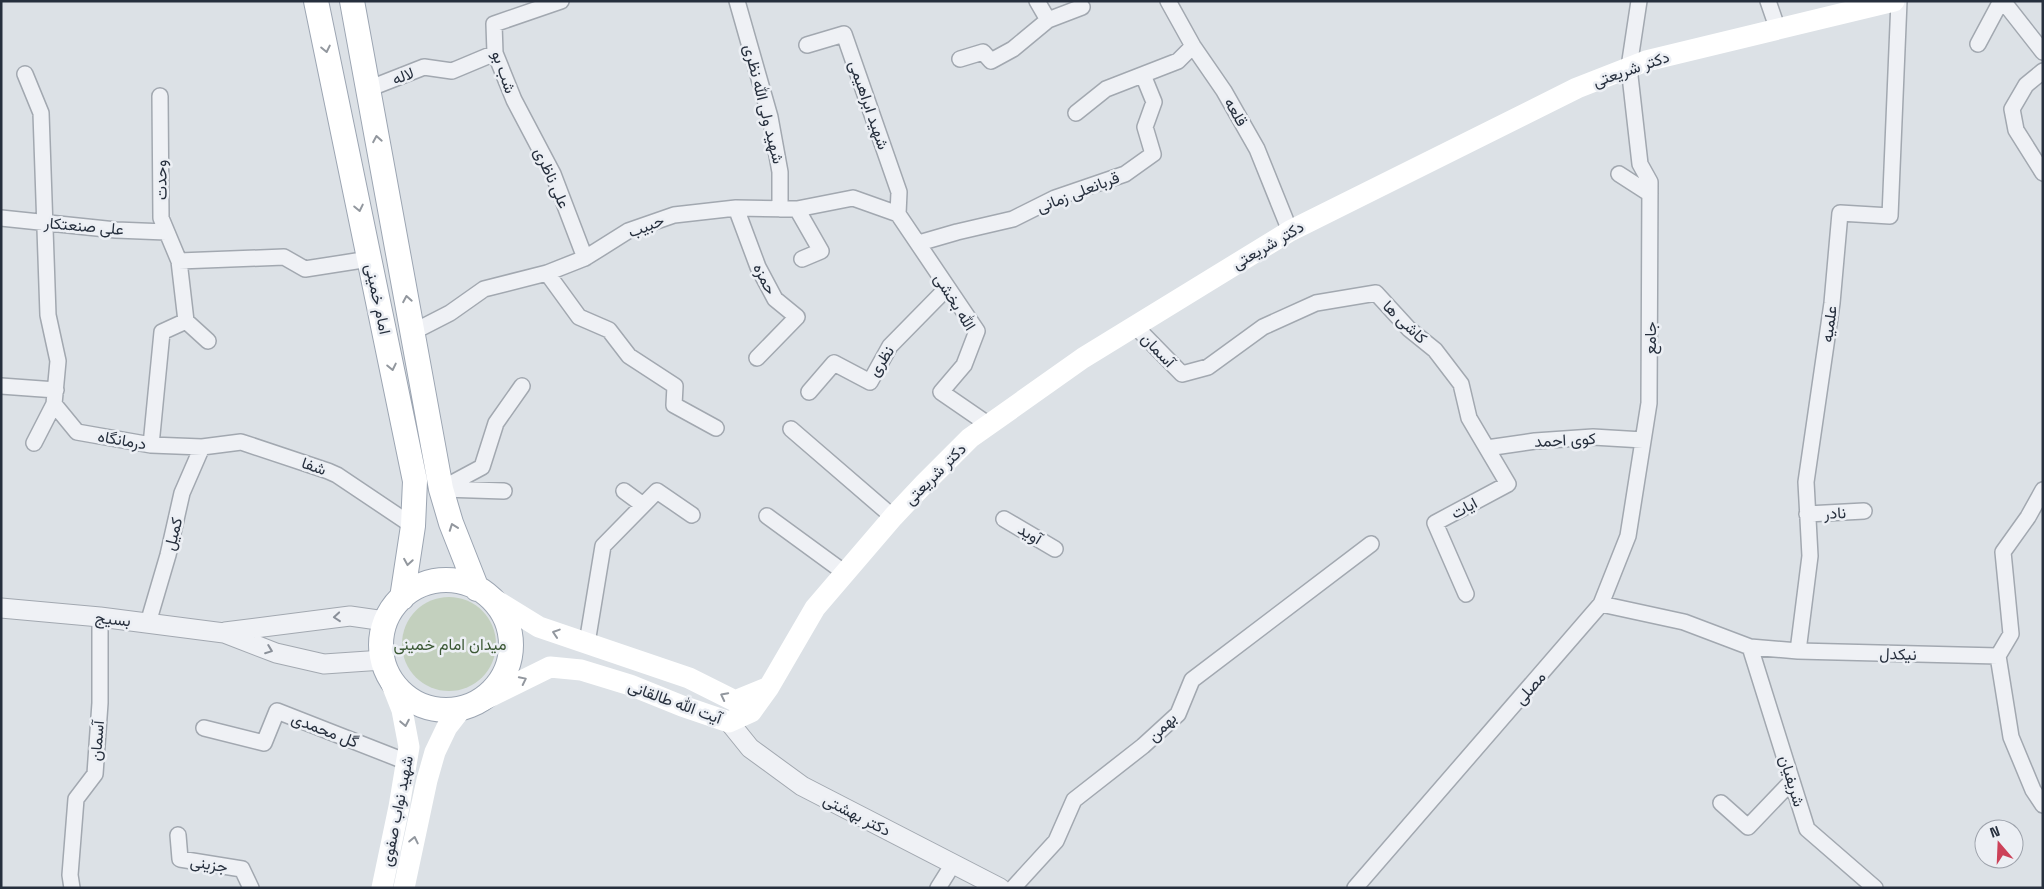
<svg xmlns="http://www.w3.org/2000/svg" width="2044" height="889" viewBox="0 0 2044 889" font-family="'Space Grotesk',Vazirmatn,sans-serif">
	<rect width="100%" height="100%" fill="#dce1e6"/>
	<!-- green -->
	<path fill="#c3d0be" d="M402 644a47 47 0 1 1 94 0a47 47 0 1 1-94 0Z"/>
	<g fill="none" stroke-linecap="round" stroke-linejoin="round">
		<defs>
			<path id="minor" d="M561,1L494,24L495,53L514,100L553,174L585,258
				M737,1L770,117L780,172V209
				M1168,1L1193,46L1224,91L1257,149L1290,231
				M1768,1L1778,30
				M2003,1L2043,52
				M1048,20L1082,7
				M1978,44L2001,1
				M807,45L844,34L899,192L898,214
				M960,59L983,52L991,61L1013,49L1048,20L1037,1
				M2043,71L2026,85L2012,109L2016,130L2043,173
				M25,74L41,113L48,315L58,361L54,404L34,443
				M368,89L424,67L452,71L495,53
				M160,96L161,218L179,261L186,321L208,341
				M1076,113L1106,89L1178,61L1193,46
				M1619,174L1650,194
				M736,208L758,267L775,299L797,317L757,358
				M797,209L821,251L802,259
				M898,214L977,331L964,365L941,392L989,425
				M1,218L116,230L166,232
				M919,243L957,232L1013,219L1055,198L1125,174L1153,154L1145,127L1154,102L1143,75
				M179,261L284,257L305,269L369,259
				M547,273L579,317L609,330L629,356L675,386L674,405L716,428
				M1135,326L1182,374L1208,367L1263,327L1316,303L1376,293L1409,329L1435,350L1461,384L1469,418L1508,484L1435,523L1466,594
				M413,332L450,313L484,289L547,273L585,258L628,231L674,215L736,208L797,209L853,198L898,214
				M1,386L56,390
				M809,392L834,363L870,382L890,346L947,288
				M54,404L77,432L151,445L202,447L241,442L328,471L337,475L413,526
				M791,429L893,517
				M151,445L162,332L186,321
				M1487,448L1535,441L1593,437L1643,440
				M441,489L482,467L496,423L522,386
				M443,489L504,491
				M2043,490L2028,517L2003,552L2011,634L1998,656L2011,737L2033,790L2043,805
				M624,491L643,505
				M1807,514L1864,511
				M767,516L845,573
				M1004,519L1055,549
				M1601,604L1684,622L1750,647L1798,651L1810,556L1806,482L1832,303L1840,213L1890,216L1899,1
				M148,623L168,555L182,493L202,447
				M587,643L603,546L657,491L692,515
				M1750,647L1807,829L1875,888
				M1798,651L1998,656
				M204,728L264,743L277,711L407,762
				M1721,803L1748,827L1792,781
				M178,835L180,859L242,869L251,888
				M72,888L70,875L76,799L95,774L100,703V617
				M938,888L953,864
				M1013,888L1056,841L1074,800L1143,746L1178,714L1192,680L1371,544
				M1355,888L1601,604L1628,536L1649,403L1650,182L1640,164L1629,67L1639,1"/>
			<path id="tertiary" d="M1,608L100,617L224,633L276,653L324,664L383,660
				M225,632L350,616L385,621
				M729,722L750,748L802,786L1000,888"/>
			<path id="primary" d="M316,1L415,481L413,526L402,598
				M352,1L441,489L451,523L477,589
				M381 645a65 65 0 1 1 130 0a65 65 0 1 1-130 0Z"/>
		</defs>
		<!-- minor casing -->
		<use href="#minor" stroke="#a2a8b0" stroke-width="18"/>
		<!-- tertiary casing -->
		<use href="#tertiary" stroke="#a2a8b0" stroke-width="21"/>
		<!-- primary casing -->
		<use href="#primary" stroke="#9ca5b2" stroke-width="26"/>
		<!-- minor -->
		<use href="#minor" stroke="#eff1f5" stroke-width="15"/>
		<!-- tertiary -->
		<use href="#tertiary" stroke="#eff1f5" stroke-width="19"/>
		<!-- secondary -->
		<path stroke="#fff" stroke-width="21" d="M487,595L539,627L689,678L735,701L769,687
			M479,702L550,667L581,670L630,685L682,706L729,722L751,712L769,687L815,608L893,517L924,484L970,438L1083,358L1290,231L1577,88L1646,61L1894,1
			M382,888L399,807L409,747L402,710L389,677
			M404,888L427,780L435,752L447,727L461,709"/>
		<!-- primary -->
		<use href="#primary" stroke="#fff" stroke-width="24"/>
	</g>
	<!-- one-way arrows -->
	<defs><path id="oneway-chevron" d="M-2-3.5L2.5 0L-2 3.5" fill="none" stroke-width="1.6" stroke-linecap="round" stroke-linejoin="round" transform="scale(1.25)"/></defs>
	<g stroke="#92979e">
		<use href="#oneway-chevron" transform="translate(326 49) rotate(78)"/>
		<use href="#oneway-chevron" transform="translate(377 139) rotate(-100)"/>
		<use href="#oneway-chevron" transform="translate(359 208) rotate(78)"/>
		<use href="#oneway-chevron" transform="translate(407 299) rotate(-100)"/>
		<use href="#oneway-chevron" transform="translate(392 367) rotate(78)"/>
		<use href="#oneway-chevron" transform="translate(453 527) rotate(-110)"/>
		<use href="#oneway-chevron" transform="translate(408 562) rotate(99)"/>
		<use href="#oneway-chevron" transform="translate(556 633) rotate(-162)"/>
		<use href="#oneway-chevron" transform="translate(523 680) rotate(-26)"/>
		<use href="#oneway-chevron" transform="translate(724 696) rotate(-153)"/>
		<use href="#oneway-chevron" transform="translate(405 723) rotate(79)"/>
		<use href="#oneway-chevron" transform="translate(414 840) rotate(-78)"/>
	</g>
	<g stroke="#8a9099">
		<use href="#oneway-chevron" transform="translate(337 617) rotate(175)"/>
		<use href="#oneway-chevron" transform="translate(269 650) rotate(21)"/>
	</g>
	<g text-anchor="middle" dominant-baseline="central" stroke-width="5" stroke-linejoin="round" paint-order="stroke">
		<!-- street labels -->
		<g font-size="16" fill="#262f3d" stroke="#eceff4">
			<text transform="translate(1631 69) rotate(-19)">دکتر شریعتی</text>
			<text transform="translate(504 72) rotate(71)">شب بو</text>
			<text transform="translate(403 76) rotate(-21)">لاله</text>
			<text transform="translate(764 104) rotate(76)">شهید ولی الله نظری</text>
			<text transform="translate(869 105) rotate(71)">شهید ابراهیمی</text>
			<text transform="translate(1236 112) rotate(60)">قلعه</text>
			<text transform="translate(552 178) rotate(66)">علی ناظری</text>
			<text transform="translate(161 180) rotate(-91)">وحدت</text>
			<text transform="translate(1078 192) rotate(-21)">قربانعلی زمانی</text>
			<text transform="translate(84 226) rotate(5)">علی صنعتکار</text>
			<text transform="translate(646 226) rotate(-21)">حبیب</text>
			<text transform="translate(1268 245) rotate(-30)">دکتر شریعتی</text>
			<text transform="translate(765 279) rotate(63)">حمزه</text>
			<text transform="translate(378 299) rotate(78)">امام خمینی</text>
			<text transform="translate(955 302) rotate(58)">الله بخشی</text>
			<text transform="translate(1405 322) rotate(44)">کاشی ها</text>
			<text transform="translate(1829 324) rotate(-82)">علمیه</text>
			<text transform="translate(1650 338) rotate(-90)">جامع</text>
			<text transform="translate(1158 350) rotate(46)">آسمان</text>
			<text transform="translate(881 361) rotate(-56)">نظری</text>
			<text transform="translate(122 440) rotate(10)">درمانگاه</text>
			<text transform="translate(1565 440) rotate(-3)">کوی احمد</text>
			<text transform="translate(314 466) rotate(19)">شفا</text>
			<text transform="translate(935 474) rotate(-45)">دکتر شریعتی</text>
			<text transform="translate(1464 508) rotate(-28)">ایات</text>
			<text transform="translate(1835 513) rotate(-3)">نادر</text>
			<text transform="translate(173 534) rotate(-76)">کمیل</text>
			<text transform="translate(1030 534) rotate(31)">آوید</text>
			<text transform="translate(113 619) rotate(6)">بسیج</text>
			<text transform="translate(1898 654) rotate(2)">نیکدل</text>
			<text transform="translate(1530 688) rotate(-49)">مصلی</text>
			<text transform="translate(675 702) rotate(20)">آیت الله طالقانی</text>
			<text transform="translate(1162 727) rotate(-45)">بهمن</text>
			<text transform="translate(325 730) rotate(21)">گل محمدی</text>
			<text transform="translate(97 741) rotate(-86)">آسمان</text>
			<text transform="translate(1792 781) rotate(73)">شریفیان</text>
			<text transform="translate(397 811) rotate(-79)">شهید نواب صفوی</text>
			<text transform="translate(857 815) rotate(27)">دکتر بهشتی</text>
			<text transform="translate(209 864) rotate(9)">جزینی</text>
		</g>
		<!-- park labels -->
		<g font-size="16" fill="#3b5834" stroke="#eceff4">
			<text x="450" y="644">میدان امام خمینی</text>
		</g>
	</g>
	<!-- border -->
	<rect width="2044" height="889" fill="none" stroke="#262f3d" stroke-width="5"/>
	<!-- north arrow -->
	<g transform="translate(1999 844) rotate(341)"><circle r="24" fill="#eceff4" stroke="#9da2ab"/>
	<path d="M0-4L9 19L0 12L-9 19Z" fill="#cc4158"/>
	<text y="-8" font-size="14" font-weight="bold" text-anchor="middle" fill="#262f3d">N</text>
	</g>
</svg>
